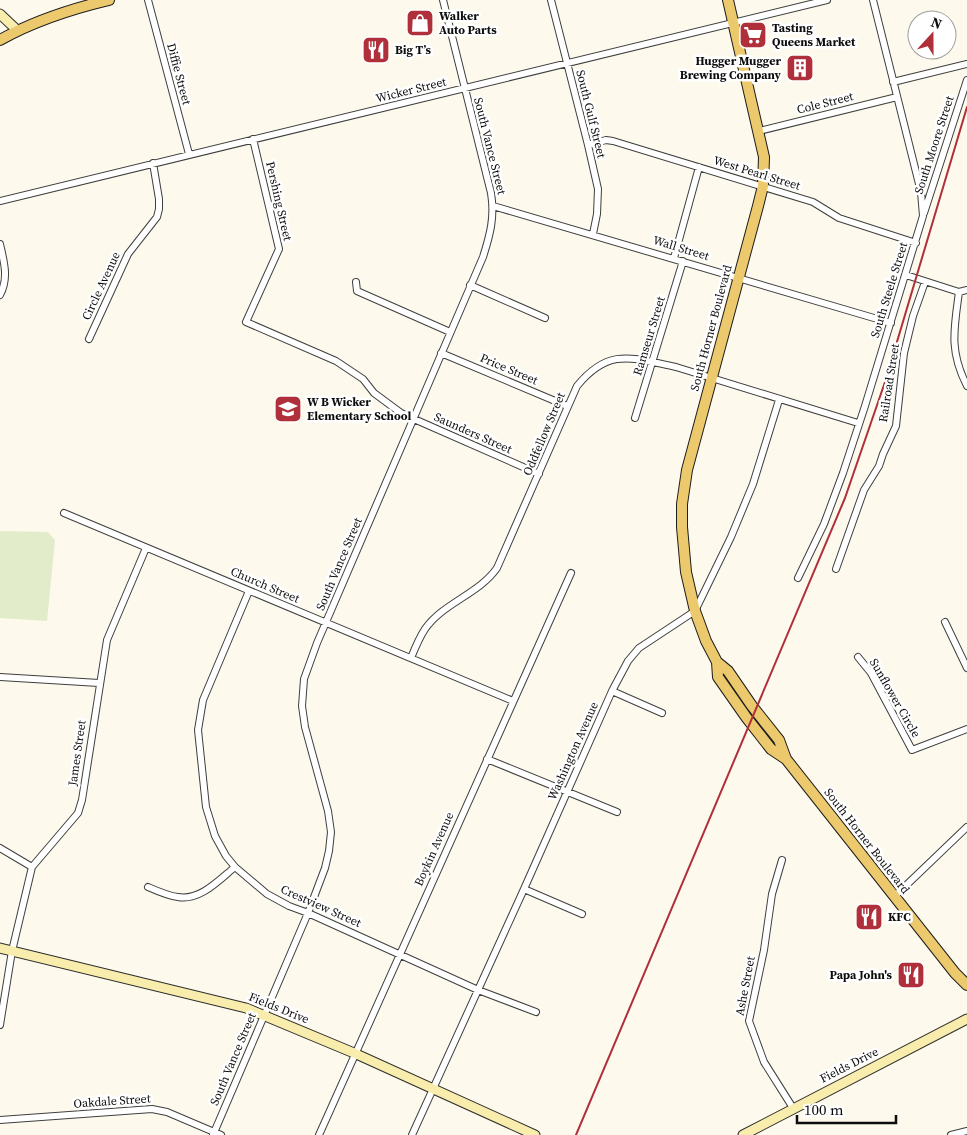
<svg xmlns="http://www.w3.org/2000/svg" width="967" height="1135" viewBox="0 0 967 1135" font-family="'Source Serif 4',serif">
	<rect width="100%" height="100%" fill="#fdf9ec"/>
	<!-- pitch -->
	<path fill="#e2ecca" d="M0,531L48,532L55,540L47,621L0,618Z"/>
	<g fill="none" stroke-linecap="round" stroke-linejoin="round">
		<defs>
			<path id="street" d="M148,0L189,154
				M551,0L588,145L598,189L597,214L593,234
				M893,82L967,64
				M759,131L897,97
				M253,139L279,249L246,322L336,361L363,379L374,393L401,413L414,419L539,474
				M588,145L606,140L613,141L813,202L839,218L916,243
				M0,201L827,0
				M493,206L891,323
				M924,213L967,80
				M0,244C4,262 9,278 0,295
				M674,258L699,167
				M906,275L959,292L967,290
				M356,282L357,291L450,332
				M470,285L545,318
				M959,292C954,329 949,351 967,386
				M89,339L128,254L157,217L159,209V199L153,163
				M441,353L567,406
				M635,418L683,261
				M64,513L513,701
				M836,569L864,490L879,466L883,454L896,426L904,353L913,316L925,282
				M798,578L824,524L843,473L865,406L923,216L921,192L873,0
				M249,591L203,700L198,730L206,807L215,836L226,856L235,867L267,894L289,906L308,913L478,990L536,1012
				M945,622L967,668
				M858,657L871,673L912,750L967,729
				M411,658C415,648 419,638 425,629C443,603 479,594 497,568L577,386C609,347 632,358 676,367L858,423
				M0,677L99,683
				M612,691L662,713
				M487,759L617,812
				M0,848L32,867
				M782,860L772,894L764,950L749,1021L764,1062L793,1108
				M148,887C157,891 168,896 178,897C200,901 219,880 235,867
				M524,889L582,914
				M895,896L967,827
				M0,1025L12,951L32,867L78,813L82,800L107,640L146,548
				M0,1120L152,1109L167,1112L221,1135
				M213,1135L308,913L325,868L329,851L331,832L328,811L305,727L302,706L304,679L317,643L483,257C490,235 495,217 491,193L443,0
				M319,1135L571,573
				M412,1135L524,889L612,691L628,661L639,648L695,611L731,537L753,484L779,400
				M951,1135L967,1131"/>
			<path id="secondary" d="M0,14L18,31
				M0,948L246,1008L354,1053L535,1135
				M743,1135L967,1019"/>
			<path id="primary" d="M728,0L764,157L763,186L758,206L687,470L682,504V527L686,572L695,611L706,641L717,662L728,671L752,706L779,740L786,759
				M0,40C34,21 71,9 109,0
				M717,662L718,677L746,717L771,749L786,759L955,973L967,985"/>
		</defs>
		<!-- street casing -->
		<use href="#street" stroke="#3f3f3f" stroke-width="8"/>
		<!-- secondary casing -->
		<use href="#secondary" stroke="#2e2e2e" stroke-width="11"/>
		<!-- primary casing -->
		<use href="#primary" stroke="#1d1d1d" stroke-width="12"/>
		<!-- street -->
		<use href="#street" stroke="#fff" stroke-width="6"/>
		<!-- secondary -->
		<use href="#secondary" stroke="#f8edac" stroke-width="9"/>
		<!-- primary -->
		<use href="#primary" stroke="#edc96d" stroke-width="10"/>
		<!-- rail -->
		<path stroke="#af303b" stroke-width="2" d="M576,1135L845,498L885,382L967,107"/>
	</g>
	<!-- icons -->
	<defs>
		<symbol id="shop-square" viewBox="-11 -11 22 22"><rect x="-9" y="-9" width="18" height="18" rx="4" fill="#af303b" stroke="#fff"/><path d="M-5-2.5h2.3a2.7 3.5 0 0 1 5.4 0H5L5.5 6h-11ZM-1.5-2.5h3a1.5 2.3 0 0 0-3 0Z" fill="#fff"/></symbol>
		<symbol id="supermarket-square" viewBox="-11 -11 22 22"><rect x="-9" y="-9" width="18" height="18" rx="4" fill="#af303b" stroke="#fff"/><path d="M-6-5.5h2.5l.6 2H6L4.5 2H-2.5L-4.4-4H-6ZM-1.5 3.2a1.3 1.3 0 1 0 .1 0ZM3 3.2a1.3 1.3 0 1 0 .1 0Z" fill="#fff"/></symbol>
		<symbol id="restaurant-square" viewBox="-11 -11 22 22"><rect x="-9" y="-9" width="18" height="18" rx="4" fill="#af303b" stroke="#fff"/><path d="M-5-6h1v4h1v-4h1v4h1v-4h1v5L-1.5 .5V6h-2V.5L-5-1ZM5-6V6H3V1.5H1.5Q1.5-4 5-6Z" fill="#fff"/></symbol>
		<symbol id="building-square" viewBox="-11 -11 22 22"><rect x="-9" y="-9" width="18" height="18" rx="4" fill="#af303b" stroke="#fff"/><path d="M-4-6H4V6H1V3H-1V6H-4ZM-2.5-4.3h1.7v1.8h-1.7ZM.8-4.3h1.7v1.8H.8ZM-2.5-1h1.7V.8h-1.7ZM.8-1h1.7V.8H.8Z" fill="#fff"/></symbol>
		<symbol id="school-square" viewBox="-11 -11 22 22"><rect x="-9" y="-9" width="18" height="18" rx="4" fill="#af303b" stroke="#fff"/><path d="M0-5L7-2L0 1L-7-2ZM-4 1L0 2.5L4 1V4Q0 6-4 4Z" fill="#fff"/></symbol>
	</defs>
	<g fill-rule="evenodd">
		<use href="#shop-square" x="404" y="7" width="32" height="32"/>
		<use href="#supermarket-square" x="737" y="19" width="32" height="32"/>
		<use href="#restaurant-square" x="360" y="34" width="32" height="32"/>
		<use href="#building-square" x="784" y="52" width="32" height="32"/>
		<use href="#school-square" x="272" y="393" width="32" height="32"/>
		<use href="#restaurant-square" x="853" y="901" width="32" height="32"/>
		<use href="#restaurant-square" x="895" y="959" width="32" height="32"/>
	</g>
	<g text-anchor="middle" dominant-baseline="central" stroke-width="5" stroke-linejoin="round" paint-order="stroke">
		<!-- poi labels -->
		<g font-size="12" font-weight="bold" fill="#0c0c0c" stroke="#fff" text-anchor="start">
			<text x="439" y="16">Walker<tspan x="439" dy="14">Auto Parts</tspan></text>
			<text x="772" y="28">Tasting<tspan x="772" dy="14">Queens Market</tspan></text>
			<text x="395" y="50">Big T’s</text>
			<text x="781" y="61" text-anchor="end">Hugger Mugger<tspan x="781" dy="14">Brewing Company</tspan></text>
			<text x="307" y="402">W B Wicker<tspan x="307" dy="14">Elementary School</tspan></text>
			<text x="888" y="917">KFC</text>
			<text x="892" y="975" text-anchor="end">Papa John's</text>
		</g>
		<!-- street labels -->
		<g font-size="12" fill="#0c0c0c" stroke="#fff">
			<text transform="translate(179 74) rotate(75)">Diffie Street</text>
			<text transform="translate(411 90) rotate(-14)">Wicker Street</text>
			<text transform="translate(825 103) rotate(-14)">Cole Street</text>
			<text transform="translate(591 114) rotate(76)">South Gulf Street</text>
			<text transform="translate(934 145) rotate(-72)">South Moore Street</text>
			<text transform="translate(490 146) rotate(76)">South Vance Street</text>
			<text transform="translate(757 173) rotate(17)">West Pearl Street</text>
			<text transform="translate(279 201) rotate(77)">Pershing Street</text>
			<text transform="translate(681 248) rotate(17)">Wall Street</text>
			<text transform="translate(101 286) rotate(-65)">Circle Avenue</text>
			<text transform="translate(889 290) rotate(-73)">South Steele Street</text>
			<text transform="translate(711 328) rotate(-75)">South Horner Boulevard</text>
			<text transform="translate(649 336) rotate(-73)">Ramseur Street</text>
			<text transform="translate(509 369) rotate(23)">Price Street</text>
			<text transform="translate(889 383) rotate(-81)">Railroad Street</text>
			<text transform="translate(473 433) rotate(24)">Saunders Street</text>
			<text transform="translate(544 434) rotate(-67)">Oddfellow Street</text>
			<text transform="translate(339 564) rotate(-67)">South Vance Street</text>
			<text transform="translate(265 585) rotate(23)">Church Street</text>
			<text transform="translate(895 698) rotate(60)">Sunflower Circle</text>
			<text transform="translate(573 751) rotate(-66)">Washington Avenue</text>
			<text transform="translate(77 753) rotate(-82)">James Street</text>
			<text transform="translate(867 841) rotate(52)">South Horner Boulevard</text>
			<text transform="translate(434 849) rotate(-66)">Boykin Avenue</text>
			<text transform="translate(321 906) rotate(24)">Crestview Street</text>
			<text transform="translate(745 986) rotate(-79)">Ashe Street</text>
			<text transform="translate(279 1008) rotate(22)">Fields Drive</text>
			<text transform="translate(233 1059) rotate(-67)">South Vance Street</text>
			<text transform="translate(849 1065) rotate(-27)">Fields Drive</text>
			<text transform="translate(112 1101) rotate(-4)">Oakdale Street</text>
		</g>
	</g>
	<!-- north arrow -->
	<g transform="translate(932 35) rotate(21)"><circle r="24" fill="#ffffff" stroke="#9e9e9e"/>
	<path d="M0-4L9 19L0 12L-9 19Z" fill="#af303b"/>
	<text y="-8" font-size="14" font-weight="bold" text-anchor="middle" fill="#0c0c0c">N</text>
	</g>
	<!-- scale -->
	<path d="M797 1115v8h99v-8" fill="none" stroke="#0c0c0c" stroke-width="2.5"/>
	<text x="804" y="1115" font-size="15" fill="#0c0c0c" stroke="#ffffff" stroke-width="4" paint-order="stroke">100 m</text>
</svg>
